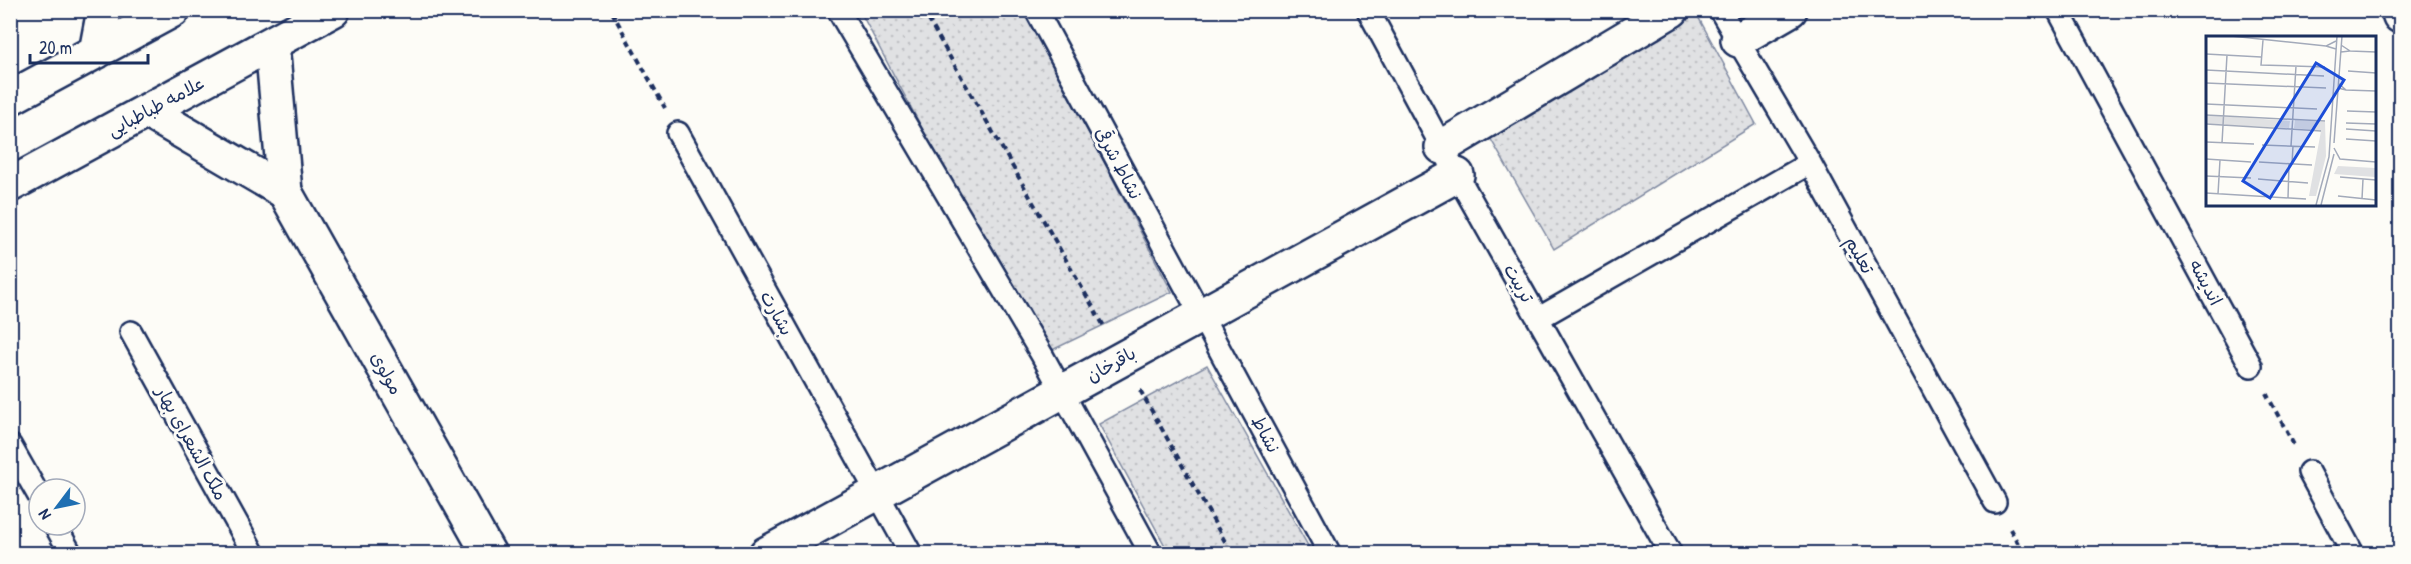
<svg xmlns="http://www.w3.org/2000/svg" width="2411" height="564" viewBox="0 0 2411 564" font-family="'Patrick Hand','Playpen Sans Arabic',sans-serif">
	<defs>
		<pattern id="grass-dots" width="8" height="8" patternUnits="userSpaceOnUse" patternTransform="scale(1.5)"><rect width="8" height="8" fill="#e0e1e3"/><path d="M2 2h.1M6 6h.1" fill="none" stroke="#c0c1c5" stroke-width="1.8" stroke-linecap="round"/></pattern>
	</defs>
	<rect width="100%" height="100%" fill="#fdfcf7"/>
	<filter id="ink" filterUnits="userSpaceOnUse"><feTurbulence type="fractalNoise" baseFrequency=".0167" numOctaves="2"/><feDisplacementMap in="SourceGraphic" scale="12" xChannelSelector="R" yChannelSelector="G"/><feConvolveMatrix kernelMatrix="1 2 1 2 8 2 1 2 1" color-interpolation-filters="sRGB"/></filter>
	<g filter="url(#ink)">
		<!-- grass -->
		<path fill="url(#grass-dots)" stroke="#7e88a0" stroke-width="1.5" d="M1687,10L1695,11L1756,124L1554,249L1485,129Z
			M860,11H1025L1172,292L1042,355Z
			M1207,365L1312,553H1169L1099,424Z"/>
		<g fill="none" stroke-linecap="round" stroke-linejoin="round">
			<defs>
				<path id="service" d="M838,10L1042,355L1151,554
					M1036,10L1330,554
					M1368,10L1457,175L1671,554
					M1720,10L1810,163L1995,502
					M2058,10L2251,366
					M678,133L911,554
					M1539,318L1810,163
					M131,332L254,554
					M10,445L39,496
					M2309,472L2353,554
					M55,525L71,554"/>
				<path id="minor" d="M1738,40L1790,10
					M1442,147L1672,10
					M285,192L489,554
					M766,554L1457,175"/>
				<path id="tertiary" d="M2398,10L2400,16"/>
				<path id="primary" d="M96,52L104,10
					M10,98L173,10
					M147,111L285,192L272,44
					M10,185L333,10"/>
			</defs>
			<!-- service casing -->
			<use href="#service" stroke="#1b2f5e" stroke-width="26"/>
			<!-- minor casing -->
			<use href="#minor" stroke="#1b2f5e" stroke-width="38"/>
			<!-- tertiary casing -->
			<use href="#tertiary" stroke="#1b2f5e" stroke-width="38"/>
			<!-- primary casing -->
			<use href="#primary" stroke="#1b2f5e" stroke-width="38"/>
			<!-- path -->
			<path stroke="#1b2f5e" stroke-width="4" stroke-dasharray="6 4.5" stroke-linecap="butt" d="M923,10L1105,328
				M612,12L665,108
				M1140,390L1232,554
				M2266,393L2295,447
				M2010,529L2024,554"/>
			<!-- service -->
			<use href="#service" stroke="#fdfcf7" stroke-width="21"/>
			<!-- minor -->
			<use href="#minor" stroke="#fdfcf7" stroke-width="33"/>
			<!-- tertiary -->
			<use href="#tertiary" stroke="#fdfcf7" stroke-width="33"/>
			<!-- primary -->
			<use href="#primary" stroke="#fdfcf7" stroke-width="33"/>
		</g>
	</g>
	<g text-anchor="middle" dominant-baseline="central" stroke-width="6" stroke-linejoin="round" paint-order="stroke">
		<!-- street labels -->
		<g font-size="18" fill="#1b2f5e" stroke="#fdfcf7">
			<text transform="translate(156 106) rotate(-28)">علامه طباطبایی</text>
			<text transform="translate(1119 163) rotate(62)">نشاط شرقی</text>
			<text transform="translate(1860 255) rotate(61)">تعلیم</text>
			<text transform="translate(2206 282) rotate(62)">اندیشه</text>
			<text transform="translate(1519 283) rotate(60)">تربیت</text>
			<text transform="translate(777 313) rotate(61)">بشارت</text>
			<text transform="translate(1111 364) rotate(-29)">باقرخان</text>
			<text transform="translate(387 373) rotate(61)">مولوی</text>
			<text transform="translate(1266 434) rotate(62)">نشاط</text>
			<text transform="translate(192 443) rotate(61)">ملک الشعرای بهار</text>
		</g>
	</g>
	<!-- overview -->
	<g transform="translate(2206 36)">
		<rect width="170" height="170" fill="#fdfcf7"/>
		<path d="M0,79L84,85L83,92L0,88ZM89,84L119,86L120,120L110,160H103L115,95L88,92Z" fill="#e0e1e3"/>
		<path d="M132,130L169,132V141L128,138Z" fill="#e0e1e3"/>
		<path fill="none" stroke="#a3aaba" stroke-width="1.5" d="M25,0L120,10M57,4L55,29L119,31M130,5L120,10L130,13M144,15L170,16M135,16L144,15L135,9M0,18L55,21M0,34L118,40M142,35L170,37M0,47L120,52M132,52L140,54L132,47M140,54L170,55M0,68L111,73M141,75L170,76M0,79L119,85M140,87L170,88M0,88L115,95M140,93L170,95M140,103L170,105M0,106L48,108M16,107L21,19M128,107L136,0M56,109L109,111M85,110L90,30M128,112L134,123L170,126M0,123L45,126M53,126L106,129M86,128L87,110M0,140L45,142M134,141L170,144M52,143L102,147M0,157L100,163M12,158L14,124M132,160L170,164M82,162L83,128M156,163L157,143M110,169L123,121L131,0M115,169L128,118"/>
		<path fill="#1d4ed8" fill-opacity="0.15" stroke="#1d4ed8" stroke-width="3" d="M110,27L138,44L64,162L37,145Z"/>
		<rect width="170" height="170" fill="none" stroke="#1b2f5e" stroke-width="3"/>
	</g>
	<!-- margin -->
	<rect width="2411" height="564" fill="none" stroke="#fdfcf7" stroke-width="36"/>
	<rect x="18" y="18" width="2375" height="528" fill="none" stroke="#1b2f5e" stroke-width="2" filter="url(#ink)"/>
	<!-- north arrow -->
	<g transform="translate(57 507) rotate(238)"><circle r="28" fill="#fdfcf7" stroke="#a3aaba" stroke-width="1.5"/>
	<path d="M0-4.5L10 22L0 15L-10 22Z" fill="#1f6fb2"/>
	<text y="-9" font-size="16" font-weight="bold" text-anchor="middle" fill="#1b2f5e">N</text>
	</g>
	<!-- scale -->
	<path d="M30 54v9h118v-9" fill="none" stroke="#1b2f5e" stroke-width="3"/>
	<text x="39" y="54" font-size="18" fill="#1b2f5e" stroke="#fdfcf7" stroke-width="4.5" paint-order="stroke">20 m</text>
</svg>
